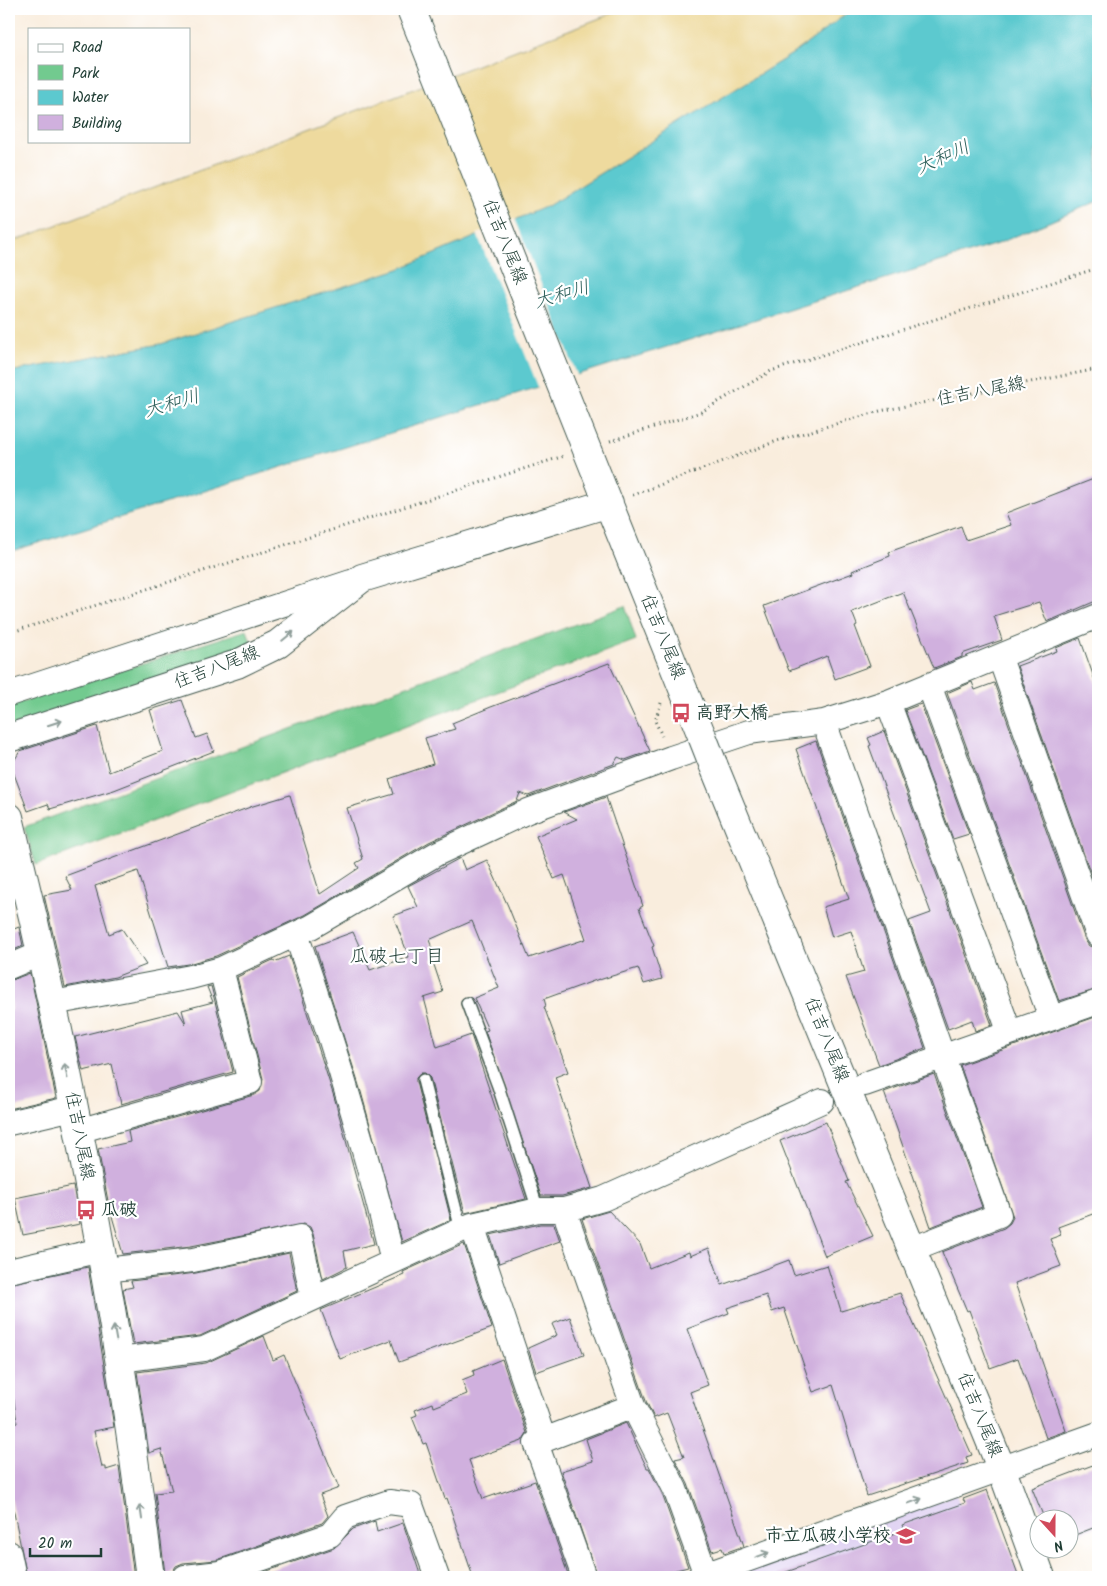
<svg xmlns="http://www.w3.org/2000/svg" width="1107" height="1586" viewBox="0 0 1107 1586" font-family="Kalam,'Klee One',sans-serif">
	<rect width="100%" height="100%" fill="#fff"/>
	<filter id="ink" filterUnits="userSpaceOnUse"><feTurbulence type="fractalNoise" baseFrequency=".02" numOctaves="2"/><feDisplacementMap in="SourceGraphic" scale="10" xChannelSelector="R" yChannelSelector="G"/><feConvolveMatrix kernelMatrix="1 2 1 2 8 2 1 2 1" color-interpolation-filters="sRGB"/></filter>
	<filter id="wash" filterUnits="userSpaceOnUse"><feTurbulence type="fractalNoise" baseFrequency=".0096" numOctaves="4" result="noise"/><feDisplacementMap in="SourceGraphic" scale="20" xChannelSelector="R" yChannelSelector="G"/><feGaussianBlur stdDeviation="1.12" result="paint"/><feColorMatrix in="noise" values="0 0 0 0 0 0 0 0 0 0 0 0 0 0 0 0 0 1.4 0 .05"/><feComposite in="paint" operator="in"/></filter>
	<g filter="url(#wash)">
		<rect width="100%" height="100%" fill="#f9eddd"/>
		<!-- built -->
		<path fill="#e1d4f3" d="M956,1494L986,1577H727Z"/>
		<!-- green -->
		<path fill="#72ca8f" stroke="#488462" d="M625,606L636,640L36,865L24,827Z
			M247,630L253,647L9,727V706Z"/>
		<!-- sand -->
		<path fill="#eeda9e" stroke="#868c69" d="M624,9H853L797,51L548,206L399,269L161,344L9,372V243Z"/>
		<!-- water -->
		<path fill="#5cc9cf" stroke="#3e8382" d="M853,9H1098V201L997,244L9,552V372L161,344L399,269L548,206L797,51Z"/>
		<!-- pier -->
		<path fill="#f9eddd" d="M515,218L578,377L539,389L477,234Z"/>
		<g id="blocks">
			<!-- building -->
			<path fill="#d0b0de" d="M1091,480H1098V600L1047,622L1039,602L994,616L1002,640L962,654V657L934,668L903,592L852,612L857,625L855,626L870,666L835,679L827,656L789,671L764,606L853,573L852,571L890,556L889,552L961,526L966,540L1011,525L1006,513Z
				M1080,638L1098,689V894L1017,666L1057,651L1056,648Z
				M609,663L650,751L625,760L618,757L614,764L528,796L520,793L517,801L429,842L305,915L216,956L188,964L168,967L138,871L95,886L109,934L122,929L146,965L115,977L65,987L44,895L72,890L65,876L253,806L290,795L320,894L359,868L356,863L363,859L347,808L394,794L389,779L433,764L425,738L455,729L452,723L491,707Z
				M972,682L975,690L994,683L1085,940L1089,946L1098,948V989L1059,1001L947,693Z
				M182,700L196,738L207,734L214,751L114,790L50,809L48,804L28,811L11,766L20,751L97,726L109,772L163,751L150,710Z
				M921,704L969,834L953,839L905,710Z
				M884,731L992,1025L975,1031L972,1020L948,1029L909,921L931,913L869,746L871,745L868,738Z
				M816,741L925,1048L879,1065L846,977L864,972L851,931L832,937L823,907L849,899L796,749Z
				M606,797L643,906L639,908L654,946L652,947L662,979L644,984L638,968L599,980V979L544,999L546,1006L544,1007L568,1072L555,1077L592,1188L562,1196H541L485,1031L488,1030L474,998L499,988L472,921L429,940L436,958L432,959L443,992L424,998L437,1047L471,1035L526,1199L465,1213L430,1078L425,1073H421L416,1078V1082L451,1220L402,1242L361,1092L315,946L353,932L370,970L409,957L393,916L418,907L408,886L460,858L465,870L487,860L508,906L529,958L586,939L564,875L554,879L536,836L577,819L564,812Z
				M19,927L23,946L9,952V931Z
				M289,956L335,1100L374,1244L344,1251L347,1267L323,1279L313,1234L310,1227L304,1224L191,1246L123,1254L109,1206L98,1149L130,1142L128,1131L254,1095L260,1091L263,1079L237,977L273,960L274,962Z
				M30,973L56,1098L9,1109V1011L12,1010L9,981Z
				M211,986L233,1072L121,1104L112,1064L83,1071L75,1037L178,1011L186,1024L182,1010L213,1002L207,987Z
				M1098,1016V1212L1058,1227L1061,1235L1050,1239L1061,1266L1015,1283L1066,1431L1046,1438L1018,1358L990,1368L969,1310L967,1311L942,1252L1004,1228L1010,1223L1013,1217L960,1065Z
				M934,1074L982,1207L931,1227L884,1092Z
				M826,1122L849,1181L846,1182L873,1236L825,1256L780,1141Z
				M73,1186L80,1224L23,1235L15,1198Z
				M609,1211L640,1244L649,1268L689,1252L690,1256L709,1248L722,1285L789,1260L794,1275L827,1265L841,1311L900,1293L972,1455L966,1457L968,1463L867,1496L833,1385L813,1392L784,1308L772,1312L766,1295L727,1308L729,1313L687,1329L708,1385L690,1392L744,1546L724,1553L722,1548L712,1551L688,1484L675,1459L684,1457L667,1413L654,1418L646,1401L582,1219Z
				M540,1224H554L560,1241L499,1263L490,1235Z
				M464,1244L492,1328L399,1362L391,1340L340,1359L321,1310L404,1275L403,1272Z
				M289,1253L297,1291L200,1336L133,1344L123,1289L133,1287L131,1281L196,1273Z
				M88,1267L114,1427L94,1431L102,1467H106V1470L119,1466L134,1577H27L9,1488V1425L17,1423L11,1380L9,1381V1284Z
				M570,1317L584,1355L536,1372L528,1348L557,1335L552,1324Z
				M264,1336L273,1360L284,1355L339,1488L320,1495L328,1516L322,1523L217,1560L183,1563L176,1566L172,1573L165,1574L155,1493L172,1491L161,1449L149,1453L137,1372L206,1363Z
				M502,1359L527,1433L522,1441L469,1460L483,1499L535,1481L569,1577H473L447,1498L445,1499L426,1443L423,1444L412,1417L417,1415L415,1410L433,1403L434,1407L467,1394L462,1380L474,1375L473,1371Z
				M626,1423L647,1468H649L662,1494L688,1567L648,1577H597L561,1471L593,1461L586,1439Z
				M1098,1463V1526L1070,1537V1518H1044L1032,1488Z
				M987,1490L1019,1577H778V1575L904,1530L902,1525L965,1503L963,1499Z
				M375,1521L377,1532L403,1523L421,1577H250L334,1548L353,1529Z"/>
		</g>
	</g>
	<g filter="url(#ink)">
		<use href="#blocks" fill-opacity="0" stroke="#40574d" stroke-width="1"/>
		<g fill="none" stroke-linecap="round" stroke-linejoin="round">
			<defs>
				<path id="lane" d="M467,1003L498,1086L538,1210
					M423,1080L461,1230"/>
				<path id="street" d="M1000,658L1098,935
					M929,685L1051,1018
					M9,694L351,582
					M888,702L1010,1033
					M824,722L999,1215L912,1249
					M296,934C333,1042 366,1150 393,1261
					M9,967L42,953
					M53,1003L191,977L221,969L311,927L436,854L528,811L671,758L749,732L824,722L888,702L1098,616
					M865,1084L1098,1002
					M9,1123L73,1108
					M78,1131L250,1082L221,969
					M564,1210L633,1406L675,1489L706,1575
					M472,1225L544,1440
					M105,1270L193,1260L300,1237L313,1298
					M9,1271L101,1250
					M120,1360L204,1349L472,1225L538,1210H564L603,1199L822,1101
					M9,1553L14,1577
					M185,1577L220,1573L330,1535L345,1517L389,1502L411,1505L437,1577
					M584,1577L536,1443L633,1406
					M699,1577L1098,1434"/>
				<path id="secondary" d="M603,490L702,736
					M9,738L237,664L278,644L362,578L609,503
					M713,764L1002,1470L1041,1577
					M9,817C53,995 90,1176 119,1358C131,1431 140,1504 150,1577"/>
			</defs>
			<!-- lane casing -->
			<use href="#lane" stroke="#40574d" stroke-width="14"/>
			<!-- street casing -->
			<use href="#street" stroke="#40574d" stroke-width="26"/>
			<!-- secondary casing -->
			<use href="#secondary" stroke="#40574d" stroke-width="30"/>
			<!-- path -->
			<path stroke="#40574d" stroke-width="3" stroke-dasharray="1 4" stroke-linecap="butt" d="M610,441L701,412L771,371L1098,268
				M633,495L777,441L880,411L1098,369
				M9,633L564,456
				M661,703L655,721L662,736
				M730,707L733,714"/>
			<!-- lane -->
			<use href="#lane" stroke="#fff" stroke-width="11"/>
			<!-- street -->
			<use href="#street" stroke="#fff" stroke-width="24"/>
			<!-- secondary -->
			<use href="#secondary" stroke="#fff" stroke-width="28"/>
			<defs>
				<path id="secondary-bridge" d="M411,9L603,490
					M702,736L713,764"/>
			</defs>
			<!-- secondary-bridge casing -->
			<use href="#secondary-bridge" stroke="#40574d" stroke-width="30" stroke-linecap="butt"/>
			<!-- secondary-bridge -->
			<use href="#secondary-bridge" stroke="#fff" stroke-width="28"/>
		</g>
		<!-- one-way arrows -->
		<defs><path id="oneway-shaft" d="M-6 0H5M1.5-3L5.5 0L1.5 3" fill="none" stroke-width="1.6" stroke-linecap="round" stroke-linejoin="round" transform="scale(1.25)"/></defs>
		<g stroke="#8f9e9a">
			<use href="#oneway-shaft" transform="translate(288 636) rotate(-39)"/>
			<use href="#oneway-shaft" transform="translate(55 723) rotate(-18)"/>
			<use href="#oneway-shaft" transform="translate(66 1071) rotate(-101)"/>
			<use href="#oneway-shaft" transform="translate(115 1333) rotate(-100)"/>
			<use href="#oneway-shaft" transform="translate(915 1501) rotate(-20)"/>
			<use href="#oneway-shaft" transform="translate(141 1512) rotate(-98)"/>
			<use href="#oneway-shaft" transform="translate(762 1555) rotate(-20)"/>
		</g>
	</g>
	<!-- icons -->
	<defs>
		<symbol id="bus-bare" viewBox="-9 -9 18 18"><path d="M-5-6H5V4H4V6H2V4H-2V6H-4V4H-5ZM-3.5-4V0h7V-4ZM-3.5 1.2v1.5H-2V1.2ZM2 1.2v1.5H3.5V1.2Z" fill="#d1495b" stroke="#fff" stroke-width="2.5" paint-order="stroke"/></symbol>
		<symbol id="school-bare" viewBox="-9 -9 18 18"><path d="M0-5L7-2L0 1L-7-2ZM-4 1L0 2.5L4 1V4Q0 6-4 4Z" fill="#d1495b" stroke="#fff" stroke-width="2.5" paint-order="stroke"/></symbol>
	</defs>
	<g fill-rule="evenodd">
		<use href="#bus-bare" x="667" y="699" width="28" height="28"/>
		<use href="#bus-bare" x="72" y="1196" width="28" height="28"/>
		<use href="#school-bare" x="892" y="1522" width="28" height="28"/>
	</g>
	<g text-anchor="middle" dominant-baseline="central" stroke-width="4.5" stroke-linejoin="round" paint-order="stroke">
		<!-- street labels -->
		<g font-size="18" fill="#1f3d34" stroke="#fff">
			<text transform="translate(504 242) rotate(68)">住吉八尾線</text>
			<text transform="translate(981 392) rotate(-11)">住吉八尾線</text>
			<text transform="translate(662 637) rotate(68)">住吉八尾線</text>
			<text transform="translate(217 668) rotate(-21)">住吉八尾線</text>
			<text transform="translate(826 1040) rotate(68)">住吉八尾線</text>
			<text transform="translate(79 1136) rotate(79)">住吉八尾線</text>
			<text transform="translate(979 1415) rotate(68)">住吉八尾線</text>
		</g>
		<!-- poi labels -->
		<g font-size="18" font-weight="bold" fill="#1f3d34" stroke="#fff" text-anchor="start">
			<text x="696" y="713">高野大橋</text>
			<text x="101" y="1210">瓜破</text>
			<text x="891" y="1536" text-anchor="end">市立瓜破小学校</text>
		</g>
		<!-- water labels -->
		<g font-size="19" font-style="italic" fill="#2e605b" stroke="#fff">
			<text transform="translate(943 158) rotate(-24)">大和川</text>
			<text transform="translate(562 295) rotate(-16)">大和川</text>
			<text transform="translate(172 404) rotate(-16)">大和川</text>
		</g>
		<!-- neighbourhood labels -->
		<g font-size="19" fill="#1f3d34" stroke="#fff">
			<text x="397" y="957">瓜破七丁目</text>
		</g>
	</g>
	<!-- margin -->
	<rect width="1107" height="1586" fill="none" stroke="#fff" stroke-width="30"/>
	<!-- legend -->
	<rect x="28" y="28" width="162" height="115" fill="#ffffff" stroke="#a5b1ae"/>
	<rect x="38" y="44" width="25" height="8" fill="#ffffff" stroke="#a5b1ae"/>
	<text x="72" y="52" font-size="15" fill="#1f3d34">Road</text>
	<rect x="38" y="65" width="25" height="15" fill="#72ca8f" stroke="#a5b1ae"/>
	<text x="72" y="78" font-size="15" fill="#1f3d34">Park</text>
	<rect x="38" y="90" width="25" height="15" fill="#5cc9cf" stroke="#a5b1ae"/>
	<text x="72" y="102" font-size="15" fill="#1f3d34">Water</text>
	<rect x="38" y="115" width="25" height="15" fill="#d0b0de" stroke="#a5b1ae"/>
	<text x="72" y="128" font-size="15" fill="#1f3d34">Building</text>
	<!-- north arrow -->
	<g transform="translate(1054 1534) rotate(159)"><circle r="24" fill="#ffffff" stroke="#a5b1ae"/>
	<path d="M0-4L9 19L0 12L-9 19Z" fill="#d1495b"/>
	<text y="-8" font-size="14" font-weight="bold" text-anchor="middle" fill="#1f3d34">N</text>
	</g>
	<!-- scale -->
	<path d="M30 1548v8h71v-8" fill="none" stroke="#1f3d34" stroke-width="2.5"/>
	<text x="38" y="1548" font-size="15" fill="#1f3d34" stroke="#ffffff" stroke-width="4" paint-order="stroke">20 m</text>
</svg>
